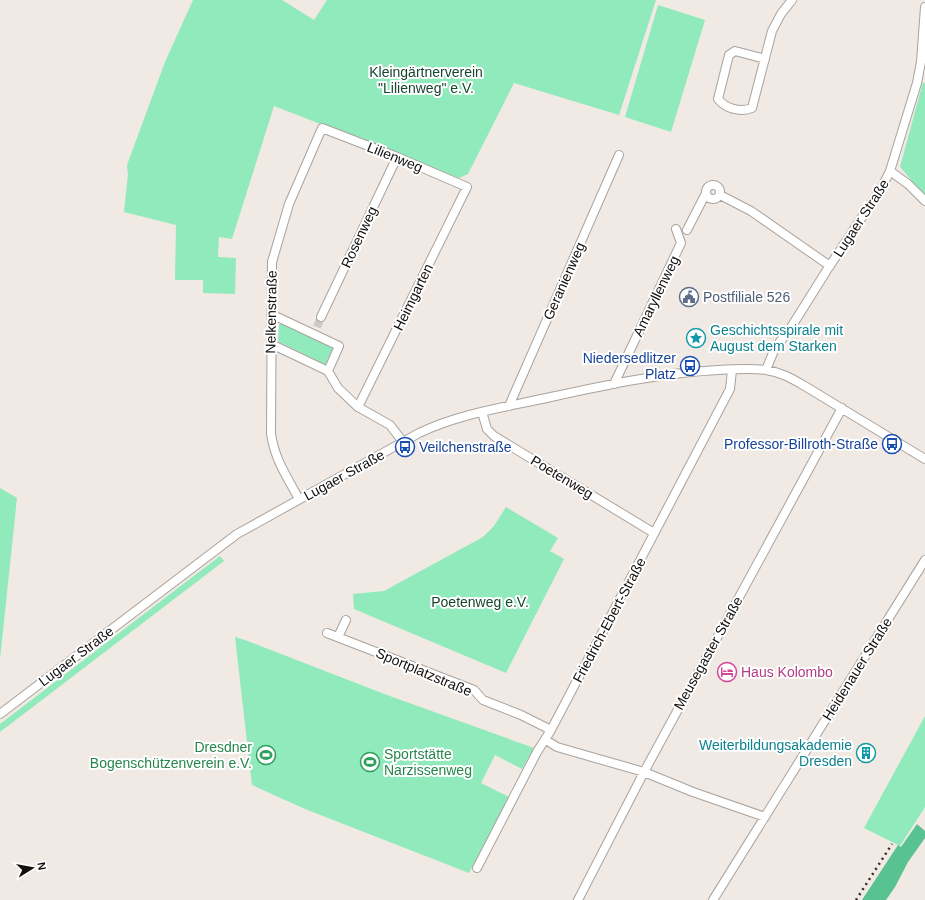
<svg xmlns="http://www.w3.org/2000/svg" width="925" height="900" viewBox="0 0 925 900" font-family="Helvetica,sans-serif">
	<rect width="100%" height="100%" fill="#f1e9e3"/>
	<!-- green -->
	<path fill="#90eabc" d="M193,0H282L314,20L327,0H656L619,115L514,83L468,174L459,178L274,106L232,239L219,237L218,257L236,258L235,294L203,293V280H175L176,225L124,212L128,174L127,165L165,62Z
		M658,5L705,20L671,132L625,117Z
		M923,82L925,84V196L900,167Z
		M280,324H284L331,346L333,348V351L328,362L325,364L322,363L279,342L278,341L279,325Z
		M0,488L17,498L0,659Z
		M506,507L558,538L550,551L564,559L506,673L354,609L353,594L384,591L483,537L494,526Z
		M220,556L224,561L0,732V724Z
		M235,637L245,640L387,695L534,748L522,769L495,755L481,783L509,797L469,873L305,809L252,785Z
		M925,716V807L900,846L864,828Z"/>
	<!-- forest -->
	<path fill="#58c290" d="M917,824L925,831V838L908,862L895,887L886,900H862L898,845L901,847Z"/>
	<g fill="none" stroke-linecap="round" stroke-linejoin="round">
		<!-- minor-tunnel -->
		<path stroke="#cfc8c3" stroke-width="8" stroke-dasharray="8 4" stroke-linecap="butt" d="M317,327L321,317"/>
		<defs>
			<path id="minor" d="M765,59L735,51L729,55L718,99C725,108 740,113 752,108L772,31L781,14L792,0
				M890,171L908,184L925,201
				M706 192a7 7 0 1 1 14 0a7 7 0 1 1-14 0Z
				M720,195L751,211L830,266
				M687,230L705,195
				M271,314L339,346L328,371
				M321,317L397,157
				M271,344L328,371
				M766,370L775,348L790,329L827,270L882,187L890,171L917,83L921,62L925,7
				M328,371L338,388L358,407L390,425L403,442
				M614,384L681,243L676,229
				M509,406L619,155
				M482,412L487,429L494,436L654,533
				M299,499C287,477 275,460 271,434L272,262L289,204L322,128L397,157L467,187L358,407
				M327,633L474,690L483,700L521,715L551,730
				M338,637L346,620
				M0,714L237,534L419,433C461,413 506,407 551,397C606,385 661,373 718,370C734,369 751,368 766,370C780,372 791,378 803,385L925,459
				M546,740L557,747L644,772L693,792L765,817
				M477,868L537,752L551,730L730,389L732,370
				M578,900L644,772L842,408
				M713,900L925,560"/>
		</defs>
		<!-- minor casing -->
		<use href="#minor" stroke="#a9a29d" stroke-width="10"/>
		<!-- minor -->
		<use href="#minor" stroke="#fff" stroke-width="8"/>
		<!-- rail -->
		<path stroke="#322e2c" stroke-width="2.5" stroke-dasharray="2 4" stroke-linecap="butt" d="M856,900L892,844"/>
	</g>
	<!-- icons -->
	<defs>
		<symbol id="civic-ring" viewBox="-11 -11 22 22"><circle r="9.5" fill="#fff" stroke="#5c6f8a" stroke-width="1.5"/><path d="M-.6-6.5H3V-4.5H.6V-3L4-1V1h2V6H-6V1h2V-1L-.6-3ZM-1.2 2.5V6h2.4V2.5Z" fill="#5c6f8a"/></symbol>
		<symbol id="sight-ring" viewBox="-11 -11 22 22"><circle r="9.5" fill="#fff" stroke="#0f9aa8" stroke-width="1.5"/><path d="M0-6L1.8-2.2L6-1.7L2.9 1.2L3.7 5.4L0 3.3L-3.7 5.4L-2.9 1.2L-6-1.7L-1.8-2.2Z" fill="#0f9aa8"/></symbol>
		<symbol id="bus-ring" viewBox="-11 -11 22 22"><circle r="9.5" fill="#fff" stroke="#1a4fb4" stroke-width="1.5"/><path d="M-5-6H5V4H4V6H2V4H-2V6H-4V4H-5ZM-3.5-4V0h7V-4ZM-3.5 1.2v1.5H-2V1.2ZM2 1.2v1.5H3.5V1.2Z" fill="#1a4fb4"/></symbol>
		<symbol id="hotel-ring" viewBox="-11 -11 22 22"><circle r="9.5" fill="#fff" stroke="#d1479c" stroke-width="1.5"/><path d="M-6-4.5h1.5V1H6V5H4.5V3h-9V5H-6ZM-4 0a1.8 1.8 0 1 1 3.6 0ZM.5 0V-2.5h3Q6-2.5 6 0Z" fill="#d1479c"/></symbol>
		<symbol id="building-ring" viewBox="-11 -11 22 22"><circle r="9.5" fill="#fff" stroke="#0f9aa8" stroke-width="1.5"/><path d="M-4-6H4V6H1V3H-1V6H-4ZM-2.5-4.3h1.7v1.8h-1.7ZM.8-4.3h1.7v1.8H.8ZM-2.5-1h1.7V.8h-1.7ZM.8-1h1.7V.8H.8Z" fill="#0f9aa8"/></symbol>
		<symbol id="stadium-ring" viewBox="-11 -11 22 22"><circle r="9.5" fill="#fff" stroke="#2e9e5b" stroke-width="1.5"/><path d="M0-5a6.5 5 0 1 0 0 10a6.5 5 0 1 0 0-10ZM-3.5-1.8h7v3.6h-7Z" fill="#2e9e5b"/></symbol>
	</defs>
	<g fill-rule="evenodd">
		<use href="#civic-ring" x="678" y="286" width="22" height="22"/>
		<use href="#sight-ring" x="685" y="327" width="22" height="22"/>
		<use href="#bus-ring" x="679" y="355" width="22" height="22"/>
		<use href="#bus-ring" x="881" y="433" width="22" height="22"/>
		<use href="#bus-ring" x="394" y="436" width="22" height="22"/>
		<use href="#hotel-ring" x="716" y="661" width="22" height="22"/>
		<use href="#building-ring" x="855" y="742" width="22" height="22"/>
		<use href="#stadium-ring" x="255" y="744" width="22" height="22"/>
		<use href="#stadium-ring" x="359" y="751" width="22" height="22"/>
	</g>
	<g text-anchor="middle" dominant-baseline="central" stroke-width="4" stroke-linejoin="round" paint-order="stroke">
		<!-- park labels -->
		<g font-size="14" fill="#17442f" stroke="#fff">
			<text x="426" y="72">Kleingärtnerverein<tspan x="426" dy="16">"Lilienweg" e.V.</tspan></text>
			<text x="480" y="602">Poetenweg e.V.</text>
		</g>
		<!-- street labels -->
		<g font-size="14" fill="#110e0d" stroke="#fff">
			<text transform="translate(395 157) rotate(22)">Lilienweg</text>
			<text transform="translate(861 218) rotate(-57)">Lugaer Straße</text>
			<text transform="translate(359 237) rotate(-65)">Rosenweg</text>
			<text transform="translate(564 281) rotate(-66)">Geranienweg</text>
			<text transform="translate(656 296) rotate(-64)">Amaryllenweg</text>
			<text transform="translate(413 297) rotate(-64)">Heimgarten</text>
			<text transform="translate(271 312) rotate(-89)">Nelkenstraße</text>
			<text transform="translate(344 475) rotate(-29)">Lugaer Straße</text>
			<text transform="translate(562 477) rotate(31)">Poetenweg</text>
			<text transform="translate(609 620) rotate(-62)">Friedrich-Ebert-Straße</text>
			<text transform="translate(708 653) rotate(-61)">Meusegaster Straße</text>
			<text transform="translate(76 656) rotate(-37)">Lugaer Straße</text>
			<text transform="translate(857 669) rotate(-58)">Heidenauer Straße</text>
			<text transform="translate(424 672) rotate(23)">Sportplatzstraße</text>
		</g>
		<!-- service labels -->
		<g font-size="14" fill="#4e5e75" stroke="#fff" text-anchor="start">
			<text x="703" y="297">Postfiliale 526</text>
		</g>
		<!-- culture labels -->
		<g font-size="14" fill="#0d838f" stroke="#fff" text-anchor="start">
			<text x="710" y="330">Geschichtsspirale mit<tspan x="710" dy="16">August dem Starken</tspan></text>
			<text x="852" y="745" text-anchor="end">Weiterbildungsakademie<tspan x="852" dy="16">Dresden</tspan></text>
		</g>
		<!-- transit labels -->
		<g font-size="14" fill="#164399" stroke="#fff" text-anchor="end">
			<text x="676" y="358">Niedersedlitzer<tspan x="676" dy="16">Platz</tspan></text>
			<text x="878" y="444">Professor-Billroth-Straße</text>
			<text x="419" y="447" text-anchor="start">Veilchenstraße</text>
		</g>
		<!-- hotel labels -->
		<g font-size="14" fill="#b23c85" stroke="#fff" text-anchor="start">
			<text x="741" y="672">Haus Kolombo</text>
		</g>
		<!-- leisure labels -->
		<g font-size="14" fill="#27864d" stroke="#fff" text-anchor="end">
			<text x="252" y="747">Dresdner<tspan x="252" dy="16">Bogenschützenverein e.V.</tspan></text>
			<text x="384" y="754" text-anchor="start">Sportstätte<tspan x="384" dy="16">Narzissenweg</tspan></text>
		</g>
	</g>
	<!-- north arrow -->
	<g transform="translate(32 868) rotate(79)" stroke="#ffffff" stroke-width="3" paint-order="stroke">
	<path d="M0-3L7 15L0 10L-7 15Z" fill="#110e0d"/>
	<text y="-6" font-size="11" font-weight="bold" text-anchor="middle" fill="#110e0d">N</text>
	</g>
</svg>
